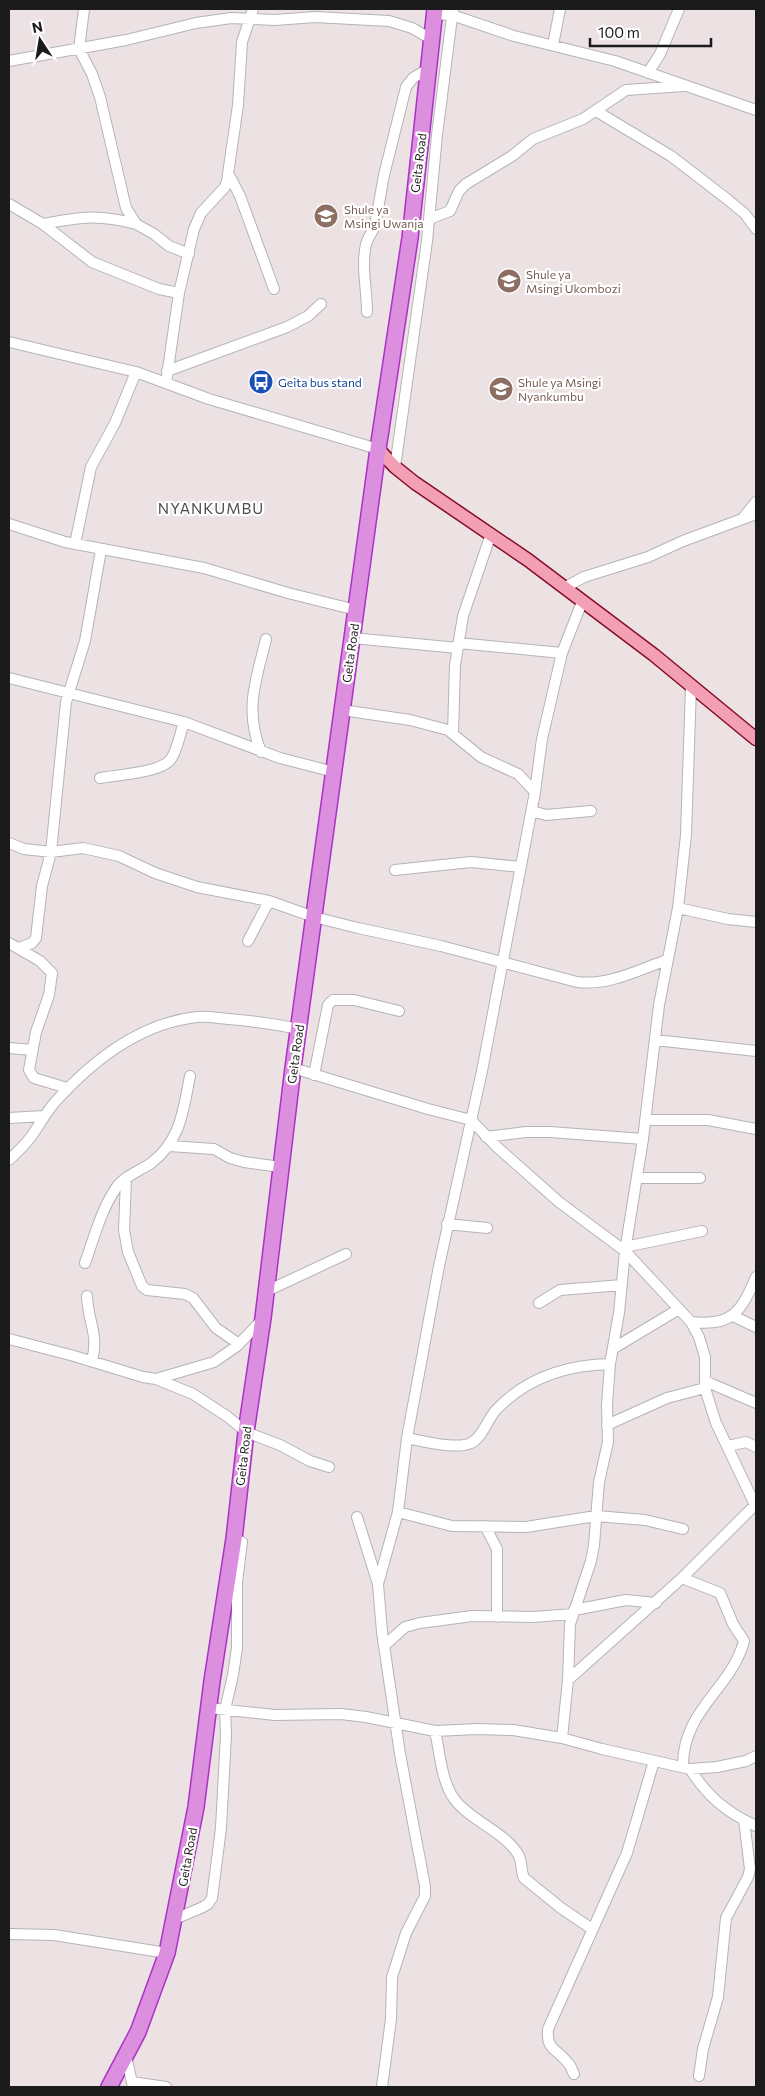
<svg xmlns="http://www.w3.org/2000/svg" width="765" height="2096" viewBox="0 0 765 2096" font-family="Commissioner,sans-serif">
	<rect width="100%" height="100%" fill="#ece2e4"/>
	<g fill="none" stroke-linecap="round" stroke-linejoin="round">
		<defs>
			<path id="minor" d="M84,9L79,49L92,74L100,97L126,208L136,224L154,234L169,246L189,254
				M434,14L452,15L514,36L615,61L756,110
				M553,45L560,9
				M9,61L126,40L196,23L231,18L275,20L315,17L389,21L412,28L431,39
				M648,73L660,54L679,9
				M596,111L671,156L727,199L745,214L756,229
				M228,173L240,196L274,289
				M9,204L43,224L92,262L159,289L179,293
				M429,219L450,211L459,191L466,184L512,156L533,139L583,119L626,90L684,86
				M43,224C82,217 97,214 136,224
				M367,312C367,289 361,267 366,244C368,238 372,232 375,226L384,175L406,87L413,78L428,69
				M9,342L136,372L209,399L378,449
				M167,371L287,327L308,316L321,304
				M166,383L179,293L194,229L201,213L225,187L227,181L238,105L242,42L253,9
				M395,467L427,241L437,135L453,9
				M743,518L756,502
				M9,524L65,542L204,568L288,593L356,610
				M75,544L91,467L115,423L136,372
				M564,588L584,577L648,557L683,541L756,514
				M352,638L458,648
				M458,643L562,653
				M9,678L184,722L280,758L334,772
				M342,710L410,720L448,730L481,757L518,774L535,792
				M453,733L455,665L463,616L491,534
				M261,752C244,710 256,680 266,639
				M100,778C116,775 161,773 171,759C178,749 180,733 184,722
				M532,811L546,815L591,811
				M9,843L24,849L51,852L83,848L119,856L155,873L197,887L269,901L314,917L358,928L441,946L577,982C608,986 638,970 667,960
				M395,870L471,862L521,867
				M678,908L728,919L756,922
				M248,941L269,901
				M9,943L40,961L52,973L49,995L36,1032L29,1070L34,1078L67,1088
				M19,948L32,943L36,938L42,886L51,852L66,702L85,641L101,550
				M655,1040L756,1051
				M9,1048L32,1050
				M293,1068L428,1109L471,1120L497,1147L559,1202L625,1251L691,1322L699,1337L705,1357V1388L709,1401L716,1423L755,1505
				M314,1075L328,1005L333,1000H354L399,1011
				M9,1118L44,1116
				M645,1120H708L756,1129
				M486,1137L526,1132H550L643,1139
				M169,1146L214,1149L230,1158L244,1162L281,1167
				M9,1160C16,1153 24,1146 30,1138C39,1126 46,1112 56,1101C93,1060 141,1023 197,1017C208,1016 217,1018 228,1019C252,1021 275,1024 299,1029
				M637,1178H700
				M126,1179L124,1230L128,1252L142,1286L147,1290L185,1294L193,1298L216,1328L239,1344
				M447,1224L487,1228
				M625,1247L702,1231
				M85,1263C94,1238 101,1210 116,1188C123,1177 139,1171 150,1164C181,1141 183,1111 190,1076
				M267,1291L346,1254
				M87,1296C88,1323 99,1333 92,1361
				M539,1303L560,1290L622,1285
				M733,1316L756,1327
				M691,1322C732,1327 741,1312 756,1277
				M9,1339L74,1356L143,1377L156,1379L214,1362L237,1346L263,1319
				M614,1348L679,1309
				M156,1379L193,1394L228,1417L246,1432L280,1445L310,1461L329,1467
				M705,1381L756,1403
				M607,1425L667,1398L705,1388
				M407,1438C423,1441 457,1450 471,1443C483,1437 487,1420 496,1410C527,1377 566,1365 610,1364
				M728,1446L746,1442L756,1447
				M398,1512L452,1526L526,1527L596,1516L645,1520L683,1529
				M357,1517L378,1584L382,1632L400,1754L425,1886V1896L406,1933L392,1977L391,2019L382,2087
				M485,1526L497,1549V1617
				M682,1578L720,1593L733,1624L744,1641C732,1688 682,1710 683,1767
				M378,1584L398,1512L407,1438L439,1266L482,1071L535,792L542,739L562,653L582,602
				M574,1610L626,1600L656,1603
				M384,1646L405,1627L420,1623L472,1616L533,1617L573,1614
				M568,1680L682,1578L756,1504
				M209,1708L275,1715L341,1714L366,1717L435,1731L477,1729L513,1730L562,1738L602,1749L690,1769L717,1767L746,1761L756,1756
				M435,1731C440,1752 441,1782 455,1800C471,1821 507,1833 519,1856C522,1863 521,1871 524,1878L561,1908L592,1929
				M562,1738L568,1680L570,1624L591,1561L594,1545L599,1482L608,1442L607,1405L610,1364L619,1313L625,1251L643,1139L659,1005L678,908L686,835L691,686
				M690,1769C708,1797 726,1812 756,1826
				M175,1919L203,1907L208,1904L212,1898L221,1828L226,1735L225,1710L233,1675L237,1648V1582L242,1542L234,1539
				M9,1934L54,1935L167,1953
				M126,2056L133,2087
				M574,2074C572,2071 571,2065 568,2063C557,2048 546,2051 548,2029L627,1853L654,1761
				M699,2076L703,2049L718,1997L726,1918L748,1877L750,1869L744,1820
				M132,2082L166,2087"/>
			<path id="major" d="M378,449L395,467L415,483L528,560L654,655L756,739"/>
			<path id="highway" d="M109,2087L138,2032L167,1953L196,1807L212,1681L234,1539L246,1432L263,1318L293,1068L378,449L410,238L435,9"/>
		</defs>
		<!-- minor casing -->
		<use href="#minor" stroke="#b4b4b4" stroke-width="12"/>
		<!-- major casing -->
		<use href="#major" stroke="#870c22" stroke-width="15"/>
		<!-- highway casing -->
		<use href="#highway" stroke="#ab32c7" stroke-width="18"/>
		<!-- minor -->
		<use href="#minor" stroke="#fff" stroke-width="10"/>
		<!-- major -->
		<use href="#major" stroke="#f3a0b7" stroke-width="12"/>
		<!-- highway -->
		<use href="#highway" stroke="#dc8fde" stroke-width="15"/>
	</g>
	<!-- icons -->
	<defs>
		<symbol id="school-disc" viewBox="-11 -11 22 22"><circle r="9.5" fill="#8d6e63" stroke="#fff"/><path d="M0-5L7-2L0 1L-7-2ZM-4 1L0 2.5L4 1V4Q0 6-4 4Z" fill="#fff"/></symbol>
		<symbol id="bus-disc" viewBox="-11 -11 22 22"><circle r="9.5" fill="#1a4fb4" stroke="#fff"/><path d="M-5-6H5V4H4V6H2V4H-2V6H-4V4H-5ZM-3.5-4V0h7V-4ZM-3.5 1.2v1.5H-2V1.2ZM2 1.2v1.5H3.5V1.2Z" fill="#fff"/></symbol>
	</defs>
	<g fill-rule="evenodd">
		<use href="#school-disc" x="312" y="202" width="28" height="28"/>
		<use href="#school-disc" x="495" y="267" width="28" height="28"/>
		<use href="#bus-disc" x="247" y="368" width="28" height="28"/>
		<use href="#school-disc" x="487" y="375" width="28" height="28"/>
	</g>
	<g text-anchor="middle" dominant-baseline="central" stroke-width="4.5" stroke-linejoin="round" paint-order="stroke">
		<!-- street labels -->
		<g font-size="12" fill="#1b1b1b" stroke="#fff">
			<text transform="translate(418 163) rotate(-83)">Geita Road</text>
			<text transform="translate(350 653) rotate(-82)">Geita Road</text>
			<text transform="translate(295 1054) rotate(-82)">Geita Road</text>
			<text transform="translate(243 1456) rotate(-83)">Geita Road</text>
			<text transform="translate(187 1857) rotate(-80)">Geita Road</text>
		</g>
		<!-- education labels -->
		<g font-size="12" fill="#785e54" stroke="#fff" text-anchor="start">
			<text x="344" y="209">Shule ya<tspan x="344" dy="14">Msingi Uwanja</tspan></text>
			<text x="526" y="274">Shule ya<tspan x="526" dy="14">Msingi Ukombozi</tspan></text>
			<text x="518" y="382">Shule ya Msingi<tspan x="518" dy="14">Nyankumbu</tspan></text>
		</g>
		<!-- transit labels -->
		<g font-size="12" fill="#164399" stroke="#fff" text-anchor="start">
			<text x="278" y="382">Geita bus stand</text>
		</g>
		<!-- quarter labels -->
		<g font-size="15" letter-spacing="1" fill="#4e4e4e" stroke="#fff">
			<text x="211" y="508">NYANKUMBU</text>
		</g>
	</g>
	<!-- border -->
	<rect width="765" height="2096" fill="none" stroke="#1b1b1b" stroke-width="20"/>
	<!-- north arrow -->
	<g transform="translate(40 40) rotate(348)" stroke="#ffffff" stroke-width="4" paint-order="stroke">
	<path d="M0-4L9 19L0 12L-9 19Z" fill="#1b1b1b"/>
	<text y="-8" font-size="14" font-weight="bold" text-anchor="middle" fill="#1b1b1b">N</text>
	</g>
	<!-- scale -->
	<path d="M590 38v8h121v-8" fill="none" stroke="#1b1b1b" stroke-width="2.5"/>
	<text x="598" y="38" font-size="15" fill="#1b1b1b" stroke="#ffffff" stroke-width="4" paint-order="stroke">100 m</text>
</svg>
